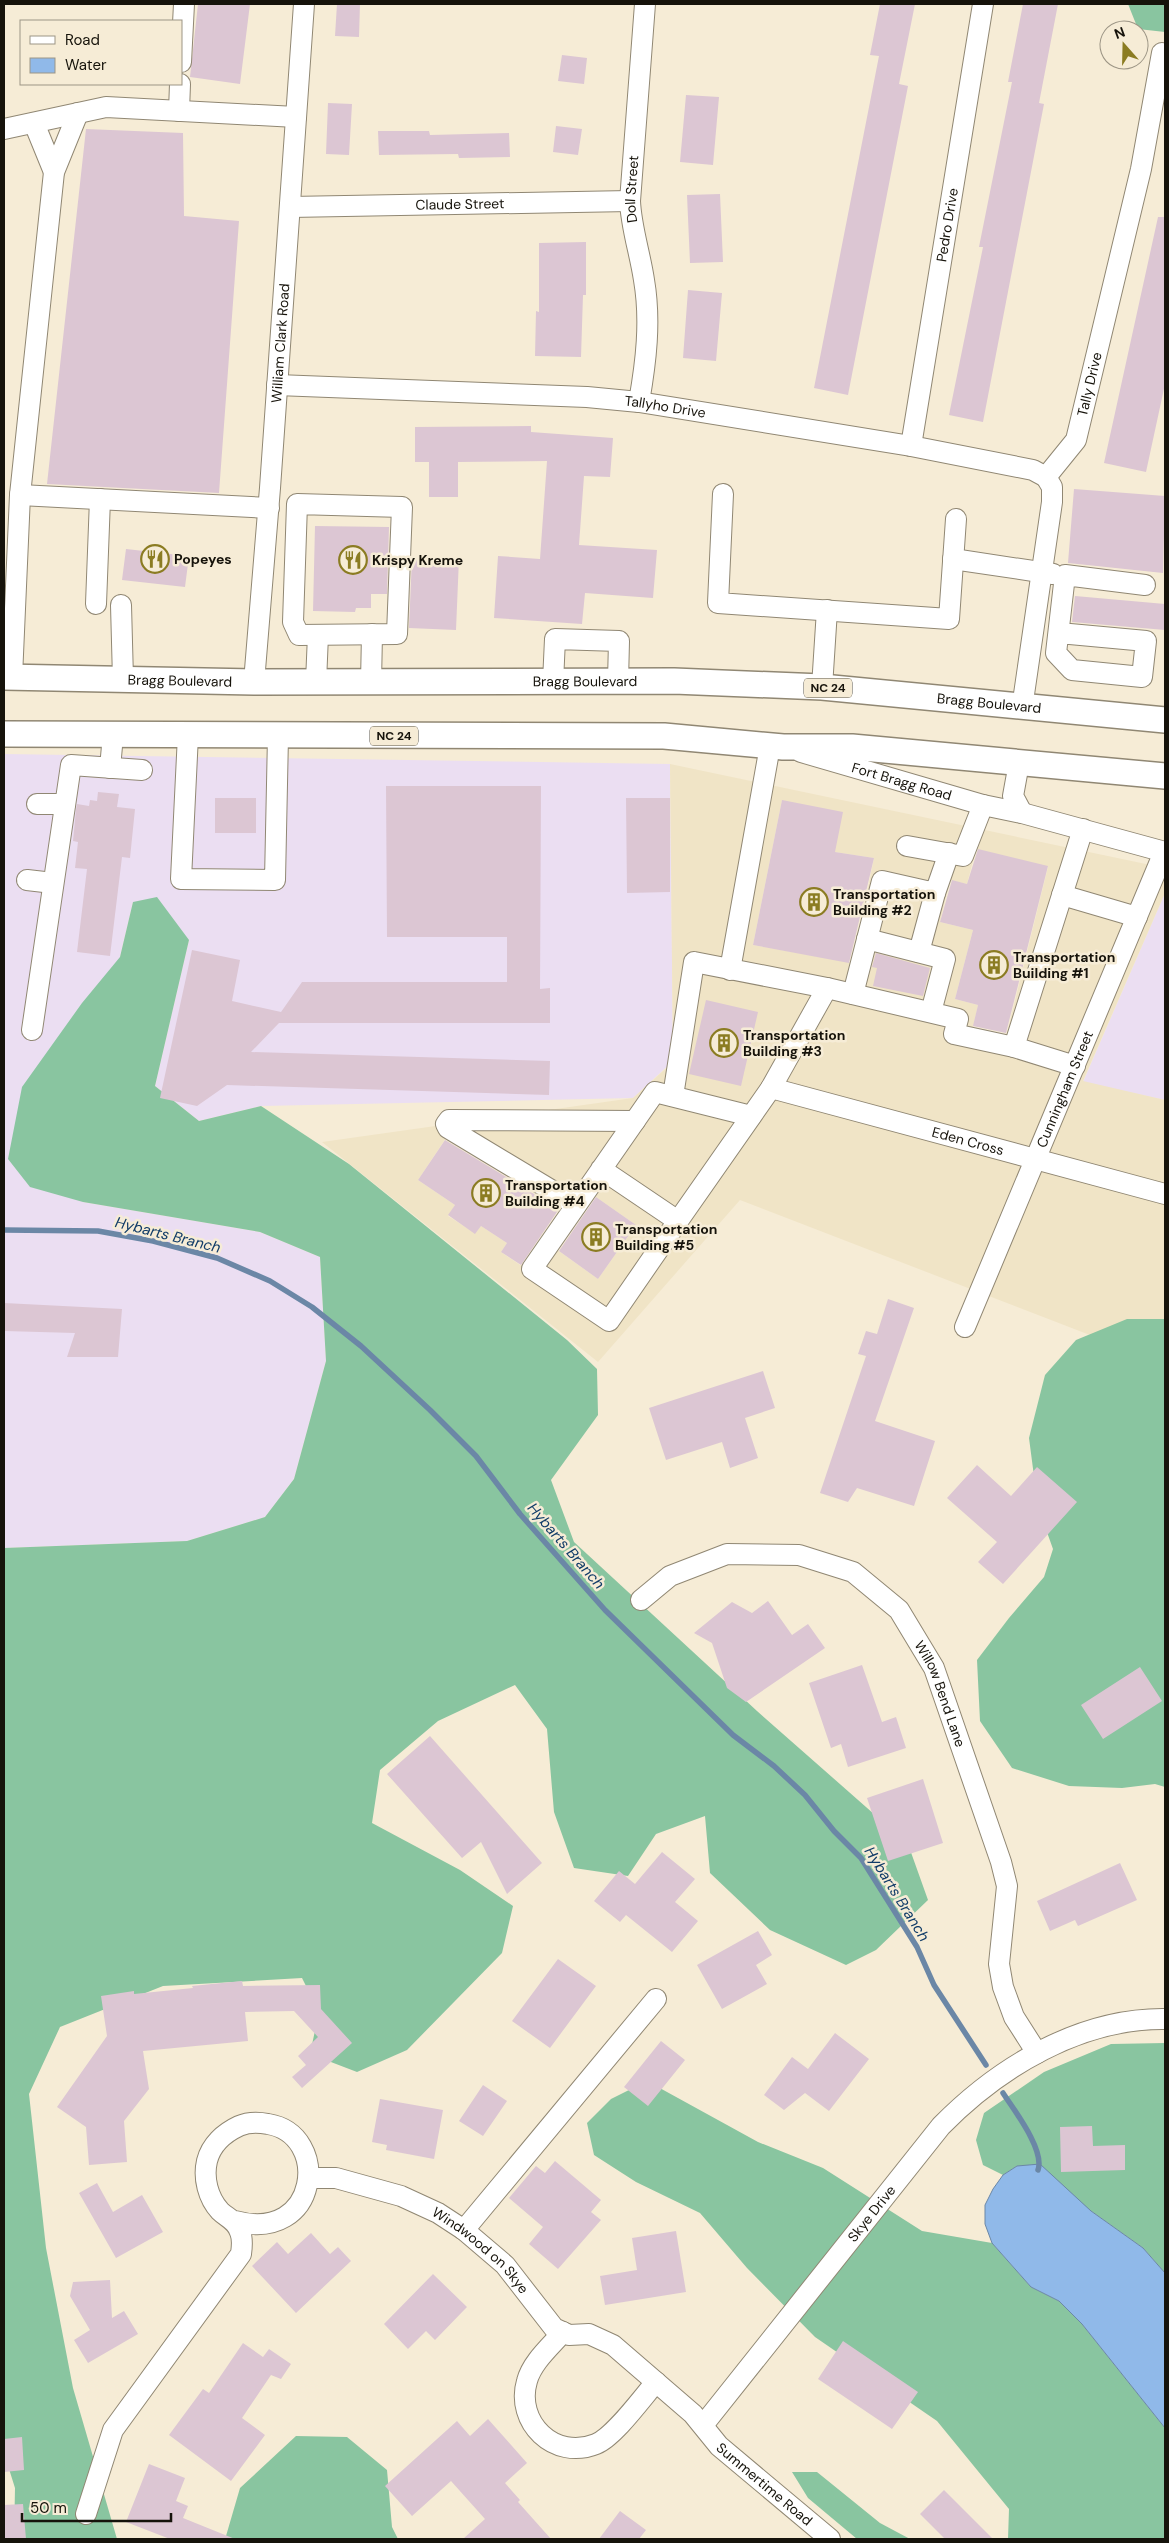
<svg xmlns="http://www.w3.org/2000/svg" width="1169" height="2543" viewBox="0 0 1169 2543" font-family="'DM Sans',sans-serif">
	<rect width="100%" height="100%" fill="#f6ecd6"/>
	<!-- commercial -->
	<path fill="#ebdef2" d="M4,754L670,764L673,1061L633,1098L261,1106L199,1121L155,1086L189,940L133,902L120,957L83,1202L260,1232L320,1257L326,1361L294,1479L265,1517L187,1541L4,1548Z
		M1165,893V1100L1083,1082Z"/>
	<!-- built -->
	<path fill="#f0e4c6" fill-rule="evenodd" d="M670,764L1165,868V893L1083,1081L1165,1100V1364L740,1200L598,1362L322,1142L633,1098L673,1062ZM782,800L835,852L874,858L853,963L753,945ZM976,849L1048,867L1006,1037L973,1028L978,1005L955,999L973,930L940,922L950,880L967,884ZM448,1135L561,1210L523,1267L501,1252L507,1243L481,1226L475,1233L448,1216L455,1205L418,1180ZM593,1195L636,1225L598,1279L556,1249Z"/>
	<!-- forest -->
	<path fill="#89c5a0" d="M1128,4H1165V32L1138,29Z
		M157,897L189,940L155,1086L199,1121L261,1106L349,1164L567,1340L597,1369L598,1415L551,1480L574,1542L757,1711L908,1844L928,1900L876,1950L846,1965L770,1930L710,1873L705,1816L656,1834L628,1876L574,1868L554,1812L547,1729L515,1685L438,1721L380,1770L372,1823L460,1870L513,1906L502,1953L407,2050L357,2072L310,2054L319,2012L302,1978L163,1986L60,2027L29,2094L46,2248L73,2388L117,2539H14L15,2488L4,2453V1548L187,1541L265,1517L294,1479L326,1361L320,1257L260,1232L83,1202L30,1187L8,1159L22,1087L82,1003L120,957L133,902Z
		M1127,1319H1165V1787L1155,1784L1122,1788L1069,1786L1012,1768L980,1721L977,1660L1009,1618L1044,1577L1053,1549L1038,1507L1029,1438L1045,1375L1076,1340Z
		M1165,2043V2273L1143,2248L1091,2211L1017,2166L1003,2175L983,2165L976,2140L984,2113L1044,2072L1111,2044Z
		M647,2081L758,2142L823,2168L922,2231L992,2243L1031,2287L1059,2301L1082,2324L1165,2428V2539H1008L1009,2509L937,2421L815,2337L747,2268L700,2213L636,2182L594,2155L587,2123L611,2099Z
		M296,2436L347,2437L387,2470L392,2527L398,2539H219L226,2536L240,2488Z
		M792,2472H817L880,2523L910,2539H857L808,2498Z"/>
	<!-- water -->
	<path fill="#90b9e9" stroke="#6b87a6" d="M1040,2164L1091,2211L1143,2248L1165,2273V2428L1082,2324L1059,2301L1031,2287L992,2243L985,2224V2205L993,2189L1003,2175L1017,2166Z"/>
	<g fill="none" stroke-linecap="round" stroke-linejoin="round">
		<!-- stream -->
		<path stroke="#6b87a6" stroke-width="5.5" d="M4,1230L98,1231L153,1241L217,1258L270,1281L312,1307L361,1346L430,1410L476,1456L520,1514L605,1610L733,1735L774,1766L805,1795L834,1831L861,1858L917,1947L934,1985L986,2065
			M1003,2093C1014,2110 1045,2150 1038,2170"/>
	</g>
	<!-- building -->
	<path fill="#dcc6d3" d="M198,4H250L240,84L190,77Z
		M337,4H360L359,37L335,36Z
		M880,4H915L899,84L908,86L848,395L814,388L879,56L870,55Z
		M1023,4H1058L1039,103L1044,104L983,422L949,415L983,247H979L1012,82H1008Z
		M562,55L587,58L584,84L558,81Z
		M686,95L719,97L713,165L680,162Z
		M328,103L352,104L349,155L326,154Z
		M556,126L582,129L578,155L553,152Z
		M86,129L183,133L184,216L239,221L219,493L47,484Z
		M378,131H429L430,135L509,133L510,157L459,158L458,154L379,155Z
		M720,194L723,262L690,263L687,195Z
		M1158,217H1165V384L1146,472L1104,463Z
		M586,242V295H583L581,357L535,356L536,311L539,312V243Z
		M688,290L722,293L716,361L683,358Z
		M531,426V432L613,438L610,477L584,476L579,545L657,550L653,598L585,593L582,624L494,618L498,556L540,559L547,461L458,462V497H429V462H415V427Z
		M1074,489L1165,496L1163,573L1068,563Z
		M315,526L389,527L387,594H371V608H356L355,612L313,611Z
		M126,549L189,556L185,587L122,580Z
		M412,557L459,558L456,630L409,628Z
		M1075,596L1165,604V630L1072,622Z
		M386,786H541L540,989L550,988V1023H279L251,1052L550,1061L549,1095L227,1085L197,1106L160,1098L192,950L240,960L232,1001L281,1012L302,982H507V937H387Z
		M98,792L119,794L117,807L135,809L130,858L122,857L110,956L77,952L87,869L75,868L78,842L73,841L76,810L77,804L89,806L90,800L97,801Z
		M215,798H256V833H215Z
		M626,798H670V892L627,893Z
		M782,800L843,812L835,852L874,858L849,963L753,945Z
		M978,849L1048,866L1006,1033L973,1026L978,1005L955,999L973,930L940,922L952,880L967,884Z
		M876,953L930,968L923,996L873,986L877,968L872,967Z
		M706,1000L758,1012L741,1086L689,1074Z
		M445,1140L559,1209L521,1265L501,1252L507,1243L481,1226L475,1234L448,1215L455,1205L418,1180Z
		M596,1197L636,1225L598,1279L559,1251Z
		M888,1299L914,1308L875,1421L935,1441L914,1506L857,1488L848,1502L820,1493L866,1356L858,1354L866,1331L877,1334Z
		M4,1303L122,1309L118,1357H67L75,1333L4,1331Z
		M763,1371L775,1408L745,1418L758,1458L730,1468L722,1442L666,1460L649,1408Z
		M977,1465L1011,1496L1037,1467L1077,1502L1003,1584L978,1562L997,1542L947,1498Z
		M768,1601L792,1635L808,1624L825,1648L746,1702L727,1688L712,1643L694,1633L732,1602L752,1613Z
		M862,1665L882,1722L896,1717L906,1748L848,1767L841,1744L831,1748L809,1683Z
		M1140,1667L1162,1701L1103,1739L1081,1705Z
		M430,1736L542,1863L507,1894L481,1842L462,1858L387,1774Z
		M923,1779L943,1843L888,1861L867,1798Z
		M662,1852L695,1879L675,1902L698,1921L672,1952L626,1915L620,1922L594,1901L619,1871L635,1884Z
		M1120,1863L1137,1900L1078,1926L1075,1920L1050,1931L1037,1901Z
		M758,1931L772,1955L756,1965L767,1984L722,2009L697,1965Z
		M558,1959L596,1986L550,2048L512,2021Z
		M242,1981L243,1986L320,1985L321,2009L352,2043L302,2088L292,2077L306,2065L298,2056L318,2037L294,2011L245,2012L248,2041L143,2051L149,2089L124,2121L127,2162L89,2165L86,2127L57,2107L107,2036L101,1996L134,1991V1994L193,1988L192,1986Z
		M835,2033L869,2059L829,2111L805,2093L784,2110L764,2095L792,2057L808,2069Z
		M661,2041L685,2060L648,2106L624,2087Z
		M483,2085L507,2101L483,2136L459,2121Z
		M380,2099L443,2110L434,2159L386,2150L387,2145L372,2142Z
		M1092,2126L1093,2146L1125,2145V2170L1061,2172L1060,2127Z
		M555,2161L601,2200L591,2212L601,2220L558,2269L529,2244L543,2227L509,2198L536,2166L545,2173Z
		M97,2183L113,2212L142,2195L163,2232L116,2258L79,2193Z
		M676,2231L686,2292L605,2305L600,2276L637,2270L632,2238Z
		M311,2233L330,2254L338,2247L351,2261L296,2313L252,2266L277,2242L288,2254Z
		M433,2274L467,2307L435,2340L426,2331L408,2349L384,2324Z
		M110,2280L112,2318L124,2311L138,2334L88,2363L74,2340L90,2330L70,2296L73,2282Z
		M843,2341L918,2392L892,2429L818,2379Z
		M243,2343L263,2357L269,2349L291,2364L281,2379L271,2375L242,2418L265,2435L231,2481L169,2435L203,2389L209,2393Z
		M488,2419L527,2463L505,2483L520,2500L518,2502L551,2539H463L485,2519L451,2481L412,2516L385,2486L457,2421L470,2436Z
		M22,2437L24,2470L4,2472V2439Z
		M149,2464L185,2478L176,2501L188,2506L183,2518L235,2539H170L126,2522Z
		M944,2490L993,2539H945L920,2514Z
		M23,2504L26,2539H4V2505Z
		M620,2511L646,2530L639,2539H599Z"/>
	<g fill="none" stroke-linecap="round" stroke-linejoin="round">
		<defs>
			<g id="minor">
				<path d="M181,62L184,4"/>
				<path d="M179,111L180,84"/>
				<path d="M34,123L54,172"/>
				<path d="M4,129L106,107L296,117"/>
				<path id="s1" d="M290,207L630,201"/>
				<path id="s2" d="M277,385L587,397L639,402L911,446L1033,470L1046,477"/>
				<path id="s3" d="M639,402C646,362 651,321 644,280C640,253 631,227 630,201L645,4"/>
				<path id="s4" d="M911,446L983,4"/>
				<path id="s5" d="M1046,477L1076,440L1141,169L1162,53"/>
				<path d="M723,494L718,603L949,619L956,519"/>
				<path d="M20,495L269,508"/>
				<path d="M297,504L402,507L397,634L299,635L293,622Z"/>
				<path d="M953,559L1053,574"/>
				<path d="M96,604L100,499"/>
				<path d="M121,605L123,679"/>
				<path d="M1059,633L1146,641L1142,677L1072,670L1056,653L1065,575L1145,585"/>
				<path d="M12,677L20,495L54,172L78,113"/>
				<path id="s6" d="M254,682L270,488L304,4"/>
				<path d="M316,682L318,635"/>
				<path d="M371,682L372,634"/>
				<path d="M553,682L555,639L619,641L618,681"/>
				<path d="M822,687L827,610"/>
				<path d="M1022,708L1052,502V487L1046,477"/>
				<path d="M188,735L181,879L275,880L278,736"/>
				<path id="s7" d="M801,752L983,805L1022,813L1165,852"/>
				<path d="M1019,763L1013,796L1022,813"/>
				<path d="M110,768L113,735"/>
				<path d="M37,804H65"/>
				<path d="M907,846L963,856L983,805"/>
				<path d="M27,880L53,883"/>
				<path d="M1062,895L1137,917"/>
				<path d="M867,939L945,959L931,1012"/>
				<path d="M919,952L935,893"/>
				<path d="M730,970L770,746"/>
				<path d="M853,994L882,881L935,893L949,853"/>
				<path d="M32,1030L71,765L142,770"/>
				<path d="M1075,1066L1014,1047L1083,829"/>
				<path id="s8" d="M771,1088L1165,1194"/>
				<path d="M673,1096L694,962L827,988"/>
				<path d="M601,1169L678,1221L609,1321L532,1269L655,1092L751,1116"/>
				<path d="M576,1205L448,1128L446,1124L449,1120L635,1121"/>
				<path d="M678,1221L771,1088L827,988L958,1019L954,1034L1014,1047"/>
				<path id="s9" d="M965,1327L1164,852"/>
				<path id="s10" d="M641,1600L670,1576L727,1554L799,1555L853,1572L899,1610L934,1668L1001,1862L1007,1886L999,1964L1003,1987L1014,2017L1037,2053"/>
				<path id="s11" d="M309,2178H336L401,2196L438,2213L464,2230L505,2265L554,2328L569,2335L589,2334L613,2345L693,2414L719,2446L830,2539"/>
				<path d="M464,2230L656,1999"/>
				<path d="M563,2332C551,2346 532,2362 527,2381C515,2422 554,2461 596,2444C614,2437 642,2398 656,2382"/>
				<path id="s12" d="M704,2424L941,2126C999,2067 1080,2018 1165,2019"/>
				<path d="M86,2514L113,2430L241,2254C242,2247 243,2239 240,2232C236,2220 227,2218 220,2211C208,2198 203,2178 207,2161C211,2145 224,2133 239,2126C248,2122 258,2122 268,2124C331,2134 320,2244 235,2221"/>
			</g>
			<g id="major">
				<path id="s13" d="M4,677L254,682L674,681L822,687L1165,720"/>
				<path d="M4,734L664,736L783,747H852L1165,776"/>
			</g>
		</defs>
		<!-- minor casing -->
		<use href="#minor" stroke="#908773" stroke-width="22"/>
		<!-- major casing -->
		<use href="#major" stroke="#908773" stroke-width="28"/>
		<!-- minor -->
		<use href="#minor" stroke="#fff" stroke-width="20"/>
		<!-- major -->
		<use href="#major" stroke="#fff" stroke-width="25"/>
	</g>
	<!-- icons -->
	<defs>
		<symbol id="restaurant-ring" viewBox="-11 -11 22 22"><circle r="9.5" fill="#f6ecd6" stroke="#8b7c22" stroke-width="1.5"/><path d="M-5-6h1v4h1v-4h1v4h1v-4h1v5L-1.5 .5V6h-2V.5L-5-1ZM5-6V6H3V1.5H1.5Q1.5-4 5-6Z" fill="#8b7c22"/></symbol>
		<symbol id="building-ring" viewBox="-11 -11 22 22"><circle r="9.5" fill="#f6ecd6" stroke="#8b7c22" stroke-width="1.5"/><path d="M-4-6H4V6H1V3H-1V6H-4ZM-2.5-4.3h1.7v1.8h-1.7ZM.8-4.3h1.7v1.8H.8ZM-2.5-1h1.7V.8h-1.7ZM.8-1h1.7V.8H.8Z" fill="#8b7c22"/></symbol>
	</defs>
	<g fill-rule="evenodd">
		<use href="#restaurant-ring" x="139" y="543" width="32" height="32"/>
		<use href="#restaurant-ring" x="337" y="544" width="32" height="32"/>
		<use href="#building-ring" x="798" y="886" width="32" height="32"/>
		<use href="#building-ring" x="978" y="949" width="32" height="32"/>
		<use href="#building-ring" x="708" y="1027" width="32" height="32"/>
		<use href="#building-ring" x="470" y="1177" width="32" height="32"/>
		<use href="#building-ring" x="580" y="1221" width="32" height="32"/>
	</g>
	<g text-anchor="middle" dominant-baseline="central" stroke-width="5" stroke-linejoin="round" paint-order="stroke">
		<!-- shield labels -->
		<g fill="#f6ecd6" stroke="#595448" stroke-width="1">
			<rect x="804" y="678.5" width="48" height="19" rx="4"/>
			<rect x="370" y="726.5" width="48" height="19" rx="4"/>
		</g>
		<g font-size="12" font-weight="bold" fill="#16130b">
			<text x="828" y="688">NC 24</text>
			<text x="394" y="736">NC 24</text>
		</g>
		<!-- street labels -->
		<g font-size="14" fill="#16130b" stroke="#f6ecd6">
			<text stroke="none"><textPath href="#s3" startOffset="215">Doll Street</textPath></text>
			<text stroke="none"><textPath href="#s1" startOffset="170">Claude Street</textPath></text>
			<text stroke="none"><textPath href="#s4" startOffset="224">Pedro Drive</textPath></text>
			<text stroke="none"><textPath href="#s6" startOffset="340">William Clark Road</textPath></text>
			<text stroke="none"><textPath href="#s5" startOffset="105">Tally Drive</textPath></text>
			<text stroke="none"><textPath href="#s2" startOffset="389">Tallyho Drive</textPath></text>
			<text stroke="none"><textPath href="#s13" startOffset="176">Bragg Boulevard</textPath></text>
			<text stroke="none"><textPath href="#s13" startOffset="581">Bragg Boulevard</textPath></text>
			<text stroke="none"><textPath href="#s13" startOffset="986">Bragg Boulevard</textPath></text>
			<text stroke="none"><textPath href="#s7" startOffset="105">Fort Bragg Road</textPath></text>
			<text stroke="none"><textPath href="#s9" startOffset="258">Cunningham Street</textPath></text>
			<text stroke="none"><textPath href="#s8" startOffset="204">Eden Cross</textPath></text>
			<text stroke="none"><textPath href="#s10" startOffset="381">Willow Bend Lane</textPath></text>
			<text stroke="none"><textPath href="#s12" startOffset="269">Skye Drive</textPath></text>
			<text stroke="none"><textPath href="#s11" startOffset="192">Windwood on Skye</textPath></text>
			<text stroke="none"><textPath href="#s11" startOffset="569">Summertime Road</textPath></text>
		</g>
		<!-- poi labels -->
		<g font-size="14" font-weight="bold" fill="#16130b" stroke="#f6ecd6" text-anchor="start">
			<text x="174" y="559">Popeyes</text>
			<text x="372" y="560">Krispy Kreme</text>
			<text x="833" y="894">Transportation<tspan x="833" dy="16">Building #2</tspan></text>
			<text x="1013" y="957">Transportation<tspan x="1013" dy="16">Building #1</tspan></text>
			<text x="743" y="1035">Transportation<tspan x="743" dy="16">Building #3</tspan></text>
			<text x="505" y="1185">Transportation<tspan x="505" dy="16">Building #4</tspan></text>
			<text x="615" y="1229">Transportation<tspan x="615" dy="16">Building #5</tspan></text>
		</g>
		<!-- water labels -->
		<g font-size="15" font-style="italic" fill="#113c68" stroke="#f6ecd6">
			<text transform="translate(168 1235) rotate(14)">Hybarts Branch</text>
			<text transform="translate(566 1546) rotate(49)">Hybarts Branch</text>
			<text transform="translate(897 1894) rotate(58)">Hybarts Branch</text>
		</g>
	</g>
	<!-- border -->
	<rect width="1169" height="2543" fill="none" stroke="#16130b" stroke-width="10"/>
	<!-- legend -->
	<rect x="20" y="20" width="162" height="65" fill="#f6ecd6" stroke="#9c9585"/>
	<rect x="30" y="36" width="25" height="8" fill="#ffffff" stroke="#9c9585"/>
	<text x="65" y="45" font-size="15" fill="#16130b">Road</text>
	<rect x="30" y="58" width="25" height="15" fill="#90b9e9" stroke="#9c9585"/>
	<text x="65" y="70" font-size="15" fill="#16130b">Water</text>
	<!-- north arrow -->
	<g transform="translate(1124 45) rotate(340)"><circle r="24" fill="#f6ecd6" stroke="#9c9585"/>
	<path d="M0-4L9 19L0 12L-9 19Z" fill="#8b7c22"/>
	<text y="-8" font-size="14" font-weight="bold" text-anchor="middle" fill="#16130b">N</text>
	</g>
	<!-- scale -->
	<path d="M22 2513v8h149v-8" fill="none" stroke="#16130b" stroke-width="2.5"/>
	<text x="30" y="2513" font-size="15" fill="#16130b" stroke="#f6ecd6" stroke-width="4" paint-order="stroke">50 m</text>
</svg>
